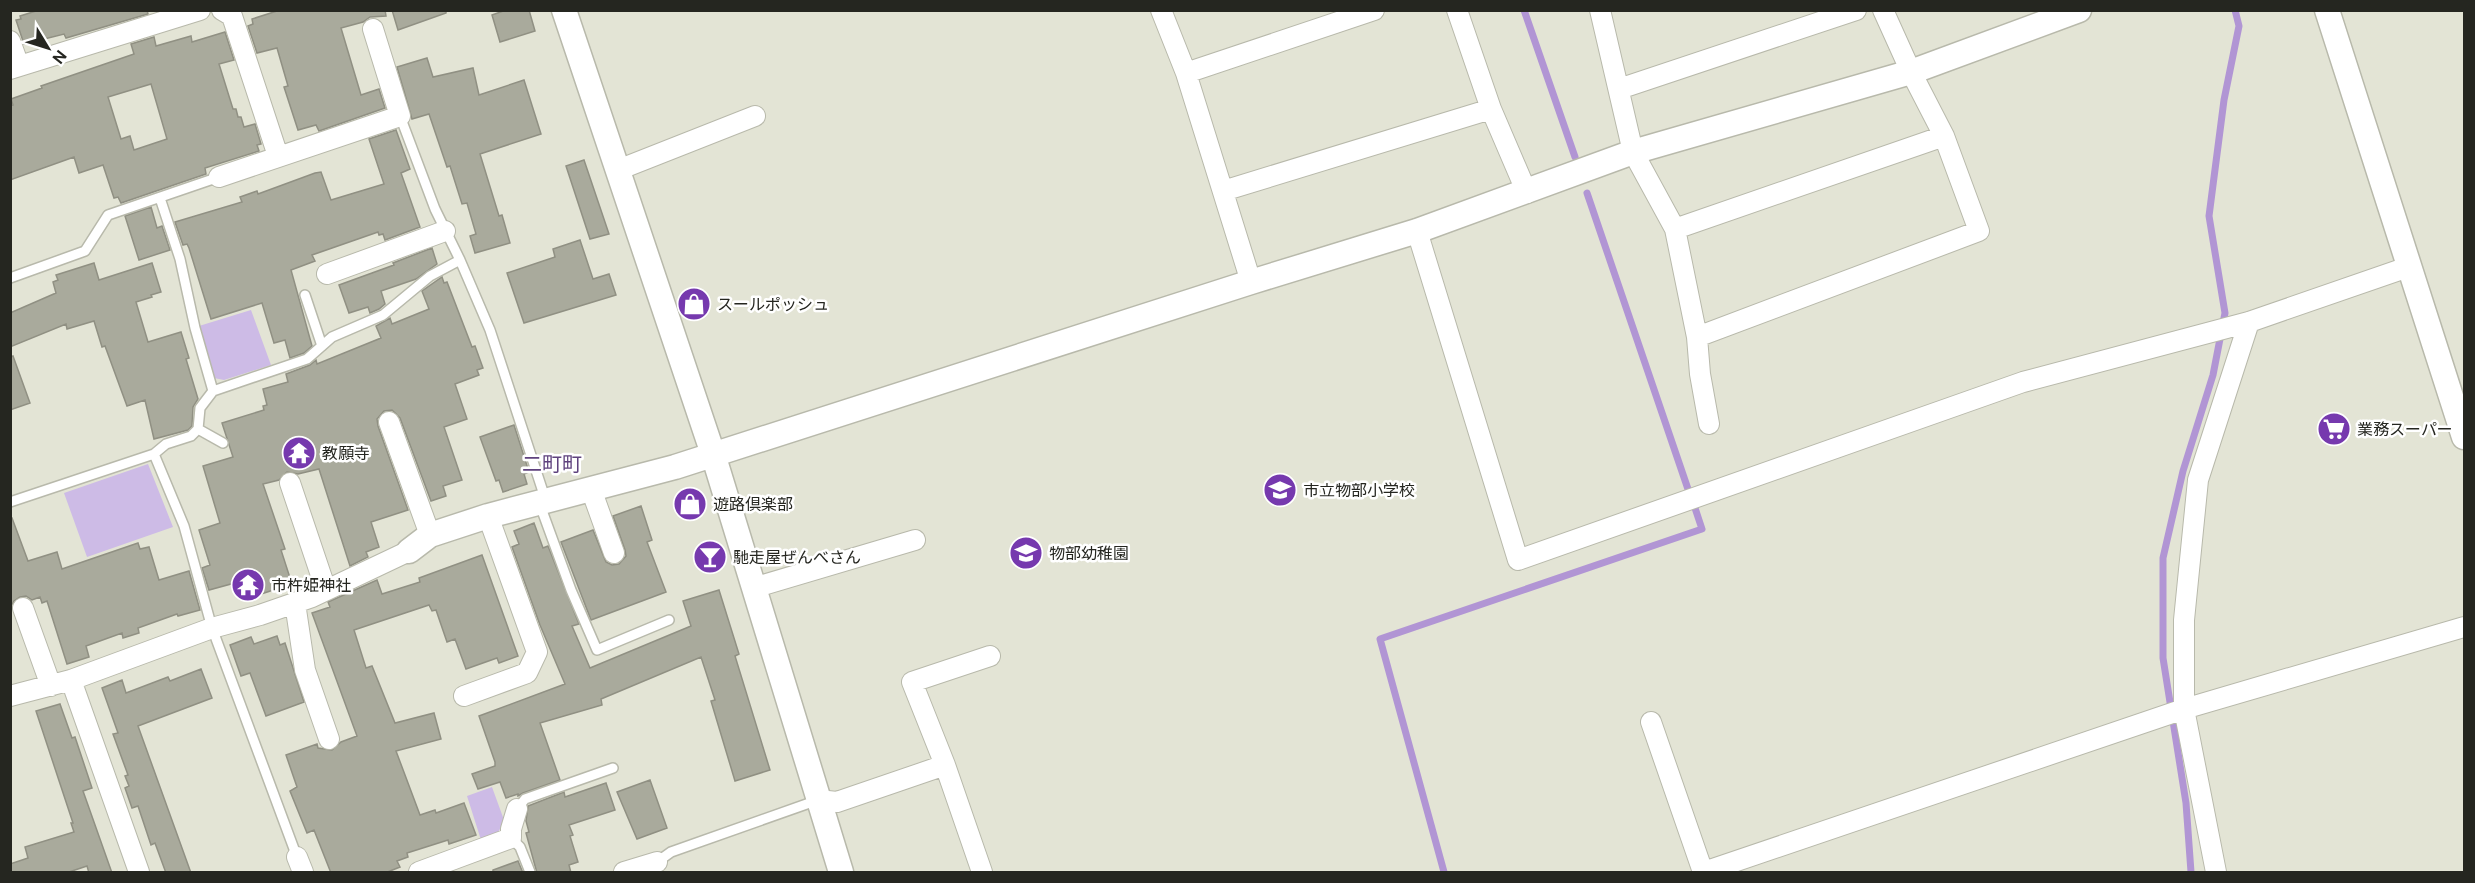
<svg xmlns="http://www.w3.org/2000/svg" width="2475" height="883" viewBox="0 0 2475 883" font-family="'DM Sans','Noto Sans JP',sans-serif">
	<rect width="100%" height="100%" fill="#e3e4d5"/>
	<!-- green -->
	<path fill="#cdbbe6" d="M251,310L271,365L224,380L214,378L199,326Z
		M148,464L173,527L87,557L64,493Z
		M492,787L504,820L498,833L481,840L467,796Z"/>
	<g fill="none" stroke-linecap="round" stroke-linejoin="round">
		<!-- stream -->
		<path stroke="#b195d4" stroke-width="7" d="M1524,10L1575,157
			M1587,193L1690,495
			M1444,872L1380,639L1702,529L1694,505
			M2191,872L2186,803L2163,658V558L2183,471L2213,375L2225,313L2209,216L2224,100L2239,26L2235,10"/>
	</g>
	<!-- building -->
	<path fill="#a9aa9c" stroke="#909083" stroke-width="1.5" fill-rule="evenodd" d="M39,10H147L148,14L66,38L64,34L24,44L16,20L21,19L20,16Z
		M280,10H385L386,16L370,17L363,22L341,28L361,95L379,89L385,108L319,131L316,125L298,130L284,87L288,86L277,48L257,53L248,26L253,24L252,19Z
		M392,10H446V13L398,30Z
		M506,10H529L535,31L500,42L492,15Z
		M225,32L234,60L219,64L233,109H236L238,117H241L244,127L255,124L261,144L257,145L259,151L205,168L206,174L121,203L118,197L114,198L103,165L79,173L74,157L10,180V106L13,105L11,99L42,88L41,86L134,54L131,44L154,37L156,46L191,36L192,42ZM151,84L167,139L134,150L130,136L121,139L108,97Z
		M427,58L433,77L473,68L479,95L524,80L541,134L480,154L499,216L502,215L510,243L475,253L470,236L476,234L467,203L462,204L450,166L447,167L429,114L412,119L397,67Z
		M396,130L410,169L401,173L420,227L385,240L383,234L379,235L378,232L312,255L315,261L291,270L312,346L304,353L290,358L285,340L274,343L262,303L211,319L189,248L187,244L183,245L175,222L242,202L240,197L257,191L258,194L315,173L321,172L331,200L384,184L369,139Z
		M584,160L609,234L590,239L566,166Z
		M151,207L157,228L162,226L170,250L139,260L125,216Z
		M580,240L593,279L609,274L616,295L524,323L507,273L555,257L553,249Z
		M432,248L437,264L416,279L381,291L385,304L379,309L370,313L368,307L349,313L339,285L394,265L393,263Z
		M94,263L99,280L152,263L161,292L151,295L152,297L136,302L148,342L181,332L189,358L186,359L198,399L193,407L192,426L188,430L154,439L145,400L127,406L105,346L102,347L94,321L67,329L66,324L10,347V313L56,293L53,282L58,280L56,275Z
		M442,277L444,283L447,282L472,347L475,346L483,368L477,370L479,375L455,384L467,419L444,427L462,480L443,486L446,496L431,501L400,418L392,410L384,411L377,419L378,426L408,510L371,522L379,547L366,552L368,557L350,566L319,469L298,474L287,472L279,480L263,484L285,549L281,550L292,584L258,595L253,578L209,590L202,568L210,565L199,530L220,523L203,466L233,457L222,423L264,410L263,406L267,405L263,389L288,382L286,374L310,365L316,360L317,364L381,338L376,326L390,318L392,324L429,309L422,291Z
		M13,356L30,403L10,410V357Z
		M514,425L529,472L524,474L527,484L503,492L499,480L496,481L480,437Z
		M641,506L652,540L647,542L666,592L591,620L561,542L593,530L606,562L612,565L619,564L626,556L625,550L613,516Z
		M12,518L28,561L57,552L62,569L138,543L140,549L149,547L159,580L189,571L200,610L178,616L177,614L138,628L139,633L123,638L122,633L86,646L89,657L67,664L47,601L42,603L40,597L32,600L26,596L20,597L14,601L10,608V519Z
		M534,523L543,548L548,546L579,624L572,626L590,668L691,626L683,601L719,590L739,654L735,656L770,770L735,781L711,701L715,700L701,657L601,699L602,705L540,723L560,780L523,793L518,796V794L506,798L500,782L478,789L472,774L495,766V762L479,716L565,684L540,625L512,547L519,544L514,531Z
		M482,555L518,656L499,663L497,658L466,669L455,639L447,642L436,610L432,611L429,605L354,630L366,668L372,666L395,723L434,713L441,739L396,751L420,815L435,810L436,813L464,803L476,835L449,844L448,840L407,853L408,857L397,861L400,867L385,873H331L314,830L307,833L290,791L297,787L286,755L317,744L318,748L332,750L341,742L357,736L312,613L330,607L328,602L377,580L382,594L420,582L419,578Z
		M277,636L280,645L285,643L304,702L266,716L250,673L241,676L230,645L251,637L254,644Z
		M201,669L212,698L138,726L191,873H166L155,843L151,845L138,806L132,808L125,788L129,786L125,776L128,775L113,734L118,733L102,688L122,680L126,693L168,677L170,681Z
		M60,704L72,738L75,737L92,788L83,791L112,873H89L87,866L66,873H10V864L28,858L25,847L74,832L71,823H73L36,711Z
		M650,780L667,828L637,839L617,792Z
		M606,783L615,810L569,825L573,835L570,836L578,862L569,865L571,873H537L526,833L529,832L526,821L528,806L564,792L565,797Z
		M518,861L523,873H493V870Z"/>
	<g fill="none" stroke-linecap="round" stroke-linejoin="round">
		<defs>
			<path id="service" d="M400,116L435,209L460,260L490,330L546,501
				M160,198L180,259L195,328L213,391
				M10,278L85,251L108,215L219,177
				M305,295L322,346
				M198,429L223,443
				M154,454L184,526L212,628L297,857
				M10,502L154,454L166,444L191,436L198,429L200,408L213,391L307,359L332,337L383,315L430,276L460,260
				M540,505L571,590L597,650L669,620
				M517,809L525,799L613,768
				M511,838L520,847L530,872
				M657,862L671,852L818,800"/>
			<path id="minor" d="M222,10L232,16L278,156
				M1161,10L1186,73L1251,282
				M1457,10L1491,109L1527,193
				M1600,10L1633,152L1675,229L1697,337L1700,374L1709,424
				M10,41L19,66
				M10,69L200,10
				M1186,73L1374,10
				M1619,89L1856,10
				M618,170L755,116
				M219,177L400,116L373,29
				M1223,191L1491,109
				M1675,229L1944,136
				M1417,231L1518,560L2023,382L2249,322L2408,267
				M327,274L445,231
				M1697,337L1979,231L1944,136L1911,72L1883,10
				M389,422L430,535
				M290,483L326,590
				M591,489L614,553
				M753,588L915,540
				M295,603L305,670L329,739
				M23,608L51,686
				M71,680L139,872
				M10,696L71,680L212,628L260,615L312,597L409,551
				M464,696L527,673L537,652L488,516
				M1651,722L1703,872
				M945,765L912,682L990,656
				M818,800L837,802L945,765L982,872
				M297,857L303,872
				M419,872L511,838V829L517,809
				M624,872L657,862
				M1704,872L2184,709L2464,627
				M2216,872L2184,709V620L2198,480L2249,322"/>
			<path id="tertiary" d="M564,10L713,454L841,872
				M2327,10L2464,437
				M409,551L430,535L488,516L675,467L1251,282L1417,231L1633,152L1911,72L2079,10"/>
		</defs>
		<!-- service casing -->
		<use href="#service" stroke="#b8b9ab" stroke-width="12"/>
		<!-- minor casing -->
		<use href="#minor" stroke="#b8b9ab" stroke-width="22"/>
		<!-- tertiary casing -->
		<use href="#tertiary" stroke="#b8b9ab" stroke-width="27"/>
		<!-- service -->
		<use href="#service" stroke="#fff" stroke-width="9"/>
		<!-- minor -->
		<use href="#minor" stroke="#fff" stroke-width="20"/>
		<!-- tertiary -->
		<use href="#tertiary" stroke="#fff" stroke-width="24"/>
	</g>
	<!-- icons -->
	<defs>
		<symbol id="shop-disc" viewBox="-11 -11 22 22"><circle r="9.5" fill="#7639ae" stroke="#fff"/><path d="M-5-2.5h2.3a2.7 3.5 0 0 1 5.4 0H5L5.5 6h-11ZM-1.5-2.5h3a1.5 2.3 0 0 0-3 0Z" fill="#fff"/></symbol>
		<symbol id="supermarket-disc" viewBox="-11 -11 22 22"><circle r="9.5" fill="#7639ae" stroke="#fff"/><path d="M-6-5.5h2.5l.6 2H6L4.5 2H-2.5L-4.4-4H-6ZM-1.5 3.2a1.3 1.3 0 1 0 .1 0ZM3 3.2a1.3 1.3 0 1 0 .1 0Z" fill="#fff"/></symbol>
		<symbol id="temple-disc" viewBox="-11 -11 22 22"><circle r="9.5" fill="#7639ae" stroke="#fff"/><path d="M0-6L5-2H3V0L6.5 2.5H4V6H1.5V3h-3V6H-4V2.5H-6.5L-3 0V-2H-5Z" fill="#fff"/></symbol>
		<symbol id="school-disc" viewBox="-11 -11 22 22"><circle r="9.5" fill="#7639ae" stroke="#fff"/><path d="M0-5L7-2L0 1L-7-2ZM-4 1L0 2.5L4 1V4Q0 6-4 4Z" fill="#fff"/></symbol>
		<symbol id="bar-disc" viewBox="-11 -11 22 22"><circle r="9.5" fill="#7639ae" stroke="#fff"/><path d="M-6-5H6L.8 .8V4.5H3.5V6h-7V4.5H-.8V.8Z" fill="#fff"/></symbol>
	</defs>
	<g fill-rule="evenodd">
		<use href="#shop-disc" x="675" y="285" width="38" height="38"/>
		<use href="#supermarket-disc" x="2315" y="410" width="38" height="38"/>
		<use href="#temple-disc" x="280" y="434" width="38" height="38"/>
		<use href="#school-disc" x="1261" y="471" width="38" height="38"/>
		<use href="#shop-disc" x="671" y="485" width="38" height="38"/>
		<use href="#school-disc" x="1007" y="534" width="38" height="38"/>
		<use href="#bar-disc" x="691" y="538" width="38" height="38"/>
		<use href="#temple-disc" x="229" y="566" width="38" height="38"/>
	</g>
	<g text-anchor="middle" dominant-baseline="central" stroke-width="5" stroke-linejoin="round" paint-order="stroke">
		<!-- poi labels -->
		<g font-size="16" fill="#252620" stroke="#fff" text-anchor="start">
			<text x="717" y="304">スールポッシュ</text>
			<text x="2357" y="429">業務スーパー</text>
			<text x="322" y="453">教願寺</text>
			<text x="1303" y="490">市立物部小学校</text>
			<text x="713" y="504">遊路倶楽部</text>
			<text x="1049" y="553">物部幼稚園</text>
			<text x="733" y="557">馳走屋ぜんべさん</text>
			<text x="271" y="585">市杵姫神社</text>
		</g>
		<!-- quarter labels -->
		<g font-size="20" fill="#5f427e" stroke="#fff">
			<text x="552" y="464">二町町</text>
		</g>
	</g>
	<!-- border -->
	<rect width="2475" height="883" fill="none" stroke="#252620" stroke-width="24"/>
	<!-- north arrow -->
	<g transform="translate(48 48) rotate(128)" stroke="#ffffff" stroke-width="4.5" paint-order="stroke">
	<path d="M0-4.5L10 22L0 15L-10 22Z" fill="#252620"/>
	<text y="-9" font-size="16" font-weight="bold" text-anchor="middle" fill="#252620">N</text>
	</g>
</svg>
